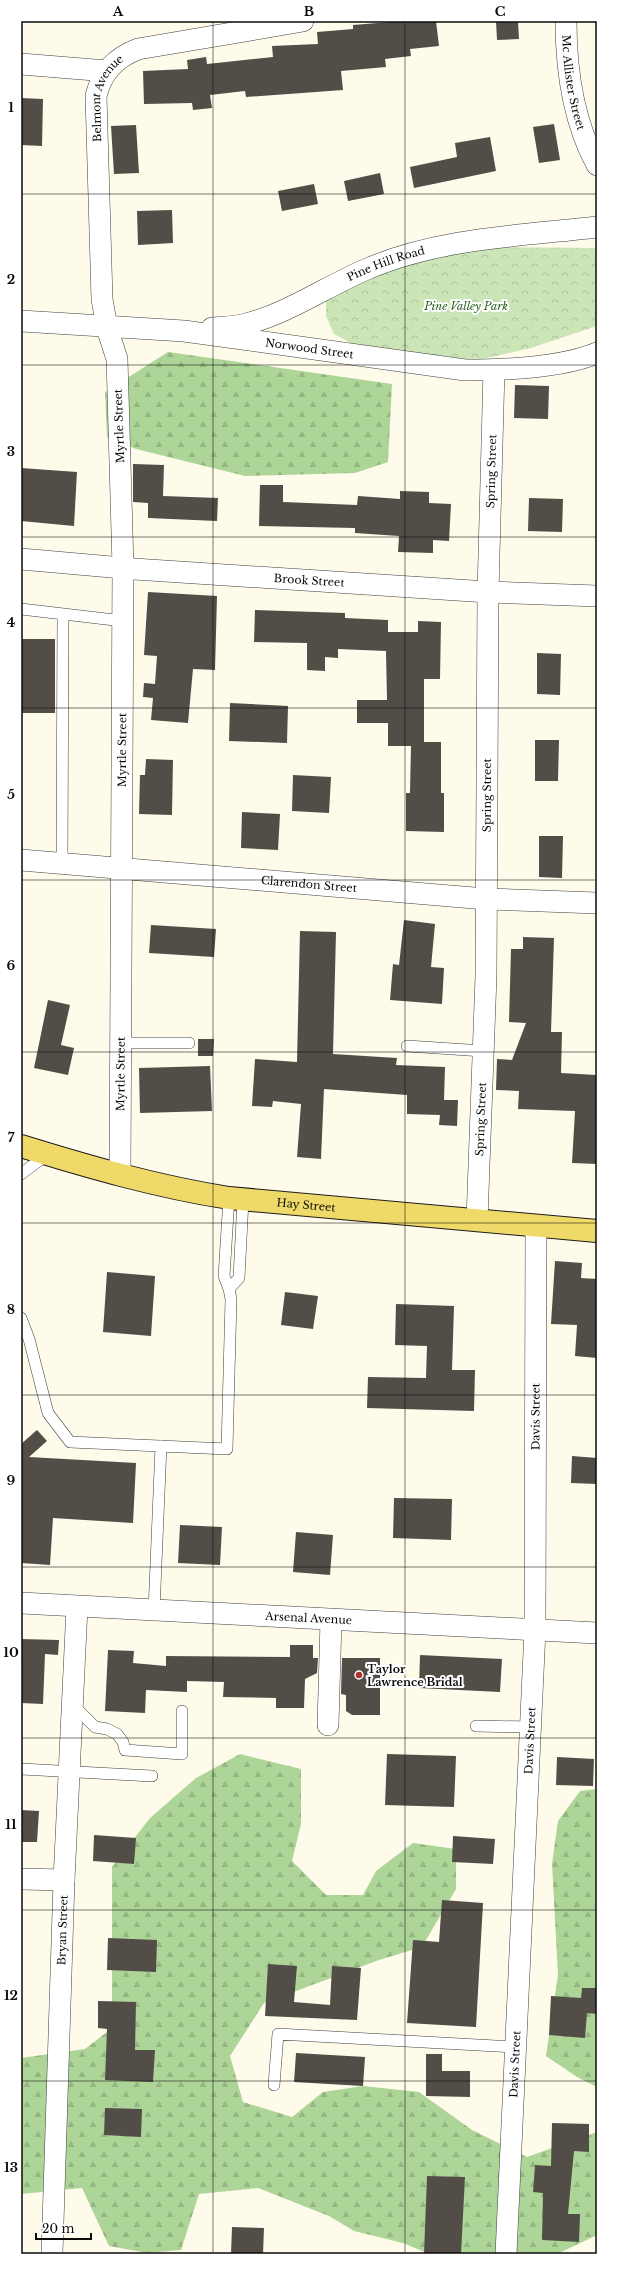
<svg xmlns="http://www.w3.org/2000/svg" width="618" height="2275" viewBox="0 0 618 2275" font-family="'Libre Baskerville',serif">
	<defs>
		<pattern id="forest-firs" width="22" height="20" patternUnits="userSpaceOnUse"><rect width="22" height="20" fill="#aed598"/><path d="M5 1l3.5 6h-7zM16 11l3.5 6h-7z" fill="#94b682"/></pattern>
		<pattern id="park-crowns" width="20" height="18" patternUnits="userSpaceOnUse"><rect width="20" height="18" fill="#cce5b7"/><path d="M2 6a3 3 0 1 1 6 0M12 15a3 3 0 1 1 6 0" fill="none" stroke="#aec39c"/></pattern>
	</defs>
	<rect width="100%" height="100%" fill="#fefbeb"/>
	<!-- forest -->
	<path fill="url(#forest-firs)" d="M168,352L392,384L388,462L355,473L245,476L136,449L107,437L105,392Z
		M240,1754L301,1769V1824L292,1861L326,1895H363L376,1871L413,1843L456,1849V1889L422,1947L379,1960L264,2003L230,2056L243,2102L292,2117L323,2092L363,2086L419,2092L472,2130L527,2157L597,2132V2235L557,2254H429L403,2243L354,2231L329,2216L258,2188L199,2194L181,2250L147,2253L109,2246L82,2188L21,2194V2058L85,2049L112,2028V1867L150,1818L196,1778Z
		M597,1789V2087L577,2077L546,2056L558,1975L552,1864L558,1821L580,1791Z"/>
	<!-- park -->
	<path fill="url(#park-crowns)" d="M481,247L597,248V326L531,348L469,362L362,349L334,334L326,316V301L335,291L399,265Z"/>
	<!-- building -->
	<path fill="#534d48" d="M402,21H436L439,46L410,49L411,56L385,59L386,67L341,71L343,90L246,97L245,91L210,95L212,108L193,110L192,103L144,104L143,71L188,69L187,60L206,57L207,64L273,57L272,46L318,44L317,32L353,29V25Z
		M496,21H518L519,39L497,40Z
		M21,98L43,99L42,146L21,145Z
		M554,124L560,160L539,163L533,127Z
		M136,125L139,173L114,174L111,126Z
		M490,137L496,171L414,188L410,167L457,157L455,143Z
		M380,173L384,194L348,201L344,181Z
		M314,184L318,204L282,211L278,191Z
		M172,210L173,243L138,245L137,211Z
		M515,385L549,386L548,419L514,418Z
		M133,464L164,465L163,496L218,498L217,521L148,518V503L133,502Z
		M21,468L77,472L74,526L21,521Z
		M260,485H283V502L357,505L358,496L400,499V491L429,492V503L451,504L449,541L433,540V553L398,552L399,536L355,533V528L259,526Z
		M529,498L563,499L562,532L528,531Z
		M148,592L217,596L215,670L193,669L188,723L151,720L153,698L143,697L144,683L155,684L157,656L144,655Z
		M255,610L345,613V618L388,620V632H418V621L441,622L440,679H424V742H441V793H444V832L406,831V793H410L411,746H388V723H357V700H387L386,651L338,649V658L325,657V671L307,670V643L254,642Z
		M21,639H55V713H21Z
		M537,653L561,654L560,695L537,694Z
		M230,703L288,706L287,743L229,741Z
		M535,740H559L558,781H535Z
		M146,759L173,760L172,815L139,814L140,775H145Z
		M293,775L331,777L329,813L292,811Z
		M242,812L280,814L278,850L241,848Z
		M539,836H563L562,878L539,877Z
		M404,920L435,924L431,967L444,968L442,1004L390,1000L393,964L399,965Z
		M151,925L216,929L214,957L149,953Z
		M300,931L336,932L333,1054L397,1058L396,1065L445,1067L444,1100H458L457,1126L439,1125L440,1115L407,1114V1095L324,1089L321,1159L297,1157L301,1104L273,1101L272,1107L252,1106L255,1059L297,1062Z
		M523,937L554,938L551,1032H562L561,1073L597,1075V1164L572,1163L575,1111L518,1109L519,1091L496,1090L497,1059L512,1060L526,1023L509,1022L511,949H523Z
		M48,1000L70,1005L61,1045L74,1048L68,1075L34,1068Z
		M198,1039H214L213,1056H198Z
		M210,1066L212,1111L140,1113L139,1068Z
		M555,1261L582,1263L581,1278L597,1279V1358L575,1356L577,1325L551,1324Z
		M107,1272L155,1276L151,1336L103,1332Z
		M285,1292L318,1296L313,1329L281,1325Z
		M396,1304L454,1306L452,1370H475L474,1411L367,1408L368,1377L426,1378L427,1346L395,1345Z
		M37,1430L47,1441L29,1457L136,1463L133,1523L53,1518L50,1565L21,1563V1444Z
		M572,1456L597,1458V1484L571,1483Z
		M394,1498L452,1499L451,1540L393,1538Z
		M180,1525L222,1527L220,1565L178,1563Z
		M296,1532L333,1535L330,1575L293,1572Z
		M21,1639L59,1640L58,1655L45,1654L43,1704L21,1703Z
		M290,1645H313V1658H318L317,1673L305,1679L304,1708H276V1698L223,1697L224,1682L187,1681V1692L146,1690L145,1713L105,1711L108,1650L134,1651L133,1663L166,1666V1656L290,1657Z
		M420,1655L502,1659L500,1692L419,1688Z
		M342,1658H380V1715H352L346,1711V1695L341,1694Z
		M387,1754L456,1756L454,1807L385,1805Z
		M557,1757L594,1759L593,1786L556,1785Z
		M21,1810L39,1811L37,1842H21Z
		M94,1835L136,1838L134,1864L93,1861Z
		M453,1836L495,1839L493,1864L452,1862Z
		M442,1900L483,1903L476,2027L407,2023L413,1940L439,1942Z
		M108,1938L157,1940L156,1972L107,1970Z
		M268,1964L297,1966L294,2002L330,2005L332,1966L361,1968L357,2020L265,2016Z
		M582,1988H597V2014L587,2013L585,2038L549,2035L551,1996L581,1998Z
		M98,2001L136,2002L135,2050H155L153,2082L105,2080L107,2029L98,2028Z
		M296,2053L365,2057L363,2086L294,2082Z
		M426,2054H442V2071H470V2097L426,2096Z
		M105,2108L142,2109L141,2137L104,2135Z
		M552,2123L589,2124V2152L574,2151L568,2214H580L579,2242L542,2240L543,2193L533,2192L535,2165L551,2166Z
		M427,2176L465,2177L461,2254H424Z
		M232,2227L264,2228L263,2254H231Z"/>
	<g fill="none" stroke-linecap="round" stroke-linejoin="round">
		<defs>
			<path id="lane" d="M21,609L123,621
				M62,863L63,614
				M120,1043H189
				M407,1046L483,1051
				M21,1174L48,1154
				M229,1198L224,1276L229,1289L239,1278L243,1200
				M21,1318L29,1339L48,1413L70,1442L227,1449L231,1299L229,1289
				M154,1611L161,1446
				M73,1705L95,1727L107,1729L117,1734L123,1742L125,1750L182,1754V1711
				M476,1726L530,1727
				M21,1769L152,1776
				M274,2085L278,2034L516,2047"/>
			<g id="street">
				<path id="s1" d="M566,21C566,70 573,121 597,165"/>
				<path d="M21,64L107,71"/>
				<path id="s2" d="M21,321L184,331L465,370C504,370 561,368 597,353"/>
				<path id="s3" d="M212,328C223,327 235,327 246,324C289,313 327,286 367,269C439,238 520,236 597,227"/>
				<path id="s4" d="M21,559L134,569L488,592L597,596"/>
				<path id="s5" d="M21,860L486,899L597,903"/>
				<path id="s6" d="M120,1175L123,567L117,359L107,328L102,299L96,96C102,72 115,58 138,49L303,21"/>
				<path id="s7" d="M477,1220L486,976L488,592L494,370"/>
				<path id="s8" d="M21,1603L597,1633"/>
				<path d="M328,1725L331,1620"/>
				<path d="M21,1879L64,1880"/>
				<path id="s9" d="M52,2254L64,1880L77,1607"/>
				<path id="s10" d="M506,2254L535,1630L536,1226"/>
			</g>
			<g id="primary">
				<path id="s11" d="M21,1146C89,1167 158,1187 229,1198L597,1231"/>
			</g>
		</defs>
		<!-- lane casing -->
		<use href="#lane" stroke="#3e3e3e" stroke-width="12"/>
		<!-- street casing -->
		<use href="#street" stroke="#3e3e3e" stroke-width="22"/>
		<!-- primary casing -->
		<use href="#primary" stroke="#1c1c1c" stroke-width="24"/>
		<!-- lane -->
		<use href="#lane" stroke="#fff" stroke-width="11"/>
		<!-- street -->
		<use href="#street" stroke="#fff" stroke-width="21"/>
		<!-- primary -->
		<use href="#primary" stroke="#efd969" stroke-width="22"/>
	</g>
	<!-- grid -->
	<path fill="none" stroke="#0b0b0b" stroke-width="1" stroke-opacity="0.55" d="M213,21V2254M405,21V2254M21,194H597M21,365H597M21,537H597M21,708H597M21,880H597M21,1052H597M21,1223H597M21,1395H597M21,1567H597M21,1738H597M21,1910H597M21,2081H597"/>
	<!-- markers -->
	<circle fill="#b1312e" stroke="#fff" stroke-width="1.5" cx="359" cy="1675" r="4"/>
	<g text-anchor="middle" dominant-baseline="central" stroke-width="4" stroke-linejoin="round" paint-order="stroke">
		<!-- street labels -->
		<g font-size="11" fill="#0b0b0b" stroke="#fff">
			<text stroke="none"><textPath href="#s1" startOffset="62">Mc Allister Street</textPath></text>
			<text stroke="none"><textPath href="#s6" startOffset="1082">Belmont Avenue</textPath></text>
			<text stroke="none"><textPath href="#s3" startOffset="187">Pine Hill Road</textPath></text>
			<text stroke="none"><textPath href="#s2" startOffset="290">Norwood Street</textPath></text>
			<text transform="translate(119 426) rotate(-92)">Myrtle Street</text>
			<text stroke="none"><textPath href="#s7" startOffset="749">Spring Street</textPath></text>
			<text stroke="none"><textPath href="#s4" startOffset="289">Brook Street</textPath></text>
			<text stroke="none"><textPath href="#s6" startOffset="425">Myrtle Street</textPath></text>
			<text stroke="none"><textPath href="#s7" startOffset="425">Spring Street</textPath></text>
			<text stroke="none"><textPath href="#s5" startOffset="289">Clarendon Street</textPath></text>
			<text stroke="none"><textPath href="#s6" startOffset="101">Myrtle Street</textPath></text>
			<text stroke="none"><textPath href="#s7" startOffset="101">Spring Street</textPath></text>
			<text stroke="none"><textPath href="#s11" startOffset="292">Hay Street</textPath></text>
			<text stroke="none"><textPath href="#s10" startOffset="838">Davis Street</textPath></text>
			<text stroke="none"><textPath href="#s8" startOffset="288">Arsenal Avenue</textPath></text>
			<text stroke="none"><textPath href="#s10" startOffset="514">Davis Street</textPath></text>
			<text stroke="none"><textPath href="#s9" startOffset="324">Bryan Street</textPath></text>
			<text stroke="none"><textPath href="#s10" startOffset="190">Davis Street</textPath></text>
		</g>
		<!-- park labels -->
		<g font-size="11" font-style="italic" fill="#295e21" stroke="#fff">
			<text x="466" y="306">Pine Valley Park</text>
		</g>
		<!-- poi labels -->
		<g font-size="11" font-weight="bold" fill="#0b0b0b" stroke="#fff" text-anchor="start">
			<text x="367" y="1669">Taylor<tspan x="367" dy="13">Lawrence Bridal</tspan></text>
		</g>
	</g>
	<!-- border -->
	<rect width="618" height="2275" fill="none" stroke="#ffffff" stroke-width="44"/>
	<!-- scale -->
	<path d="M36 2233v6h55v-6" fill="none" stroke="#0b0b0b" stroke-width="2"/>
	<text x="42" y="2233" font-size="12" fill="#0b0b0b" stroke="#ffffff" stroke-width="3" paint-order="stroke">20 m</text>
	<rect x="22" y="22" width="574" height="2231" fill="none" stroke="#0b0b0b" stroke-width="1.5"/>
	<g font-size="13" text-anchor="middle" font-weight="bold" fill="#0b0b0b">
		<text x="118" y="16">A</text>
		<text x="309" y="16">B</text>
		<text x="500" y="16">C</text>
		<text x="11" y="112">1</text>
		<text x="11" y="284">2</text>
		<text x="11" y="456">3</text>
		<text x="11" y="627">4</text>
		<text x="11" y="799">5</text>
		<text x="11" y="970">6</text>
		<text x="11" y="1142">7</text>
		<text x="11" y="1314">8</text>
		<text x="11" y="1485">9</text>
		<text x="11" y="1657">10</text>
		<text x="11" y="1829">11</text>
		<text x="11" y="2000">12</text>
		<text x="11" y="2172">13</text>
	</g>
</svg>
